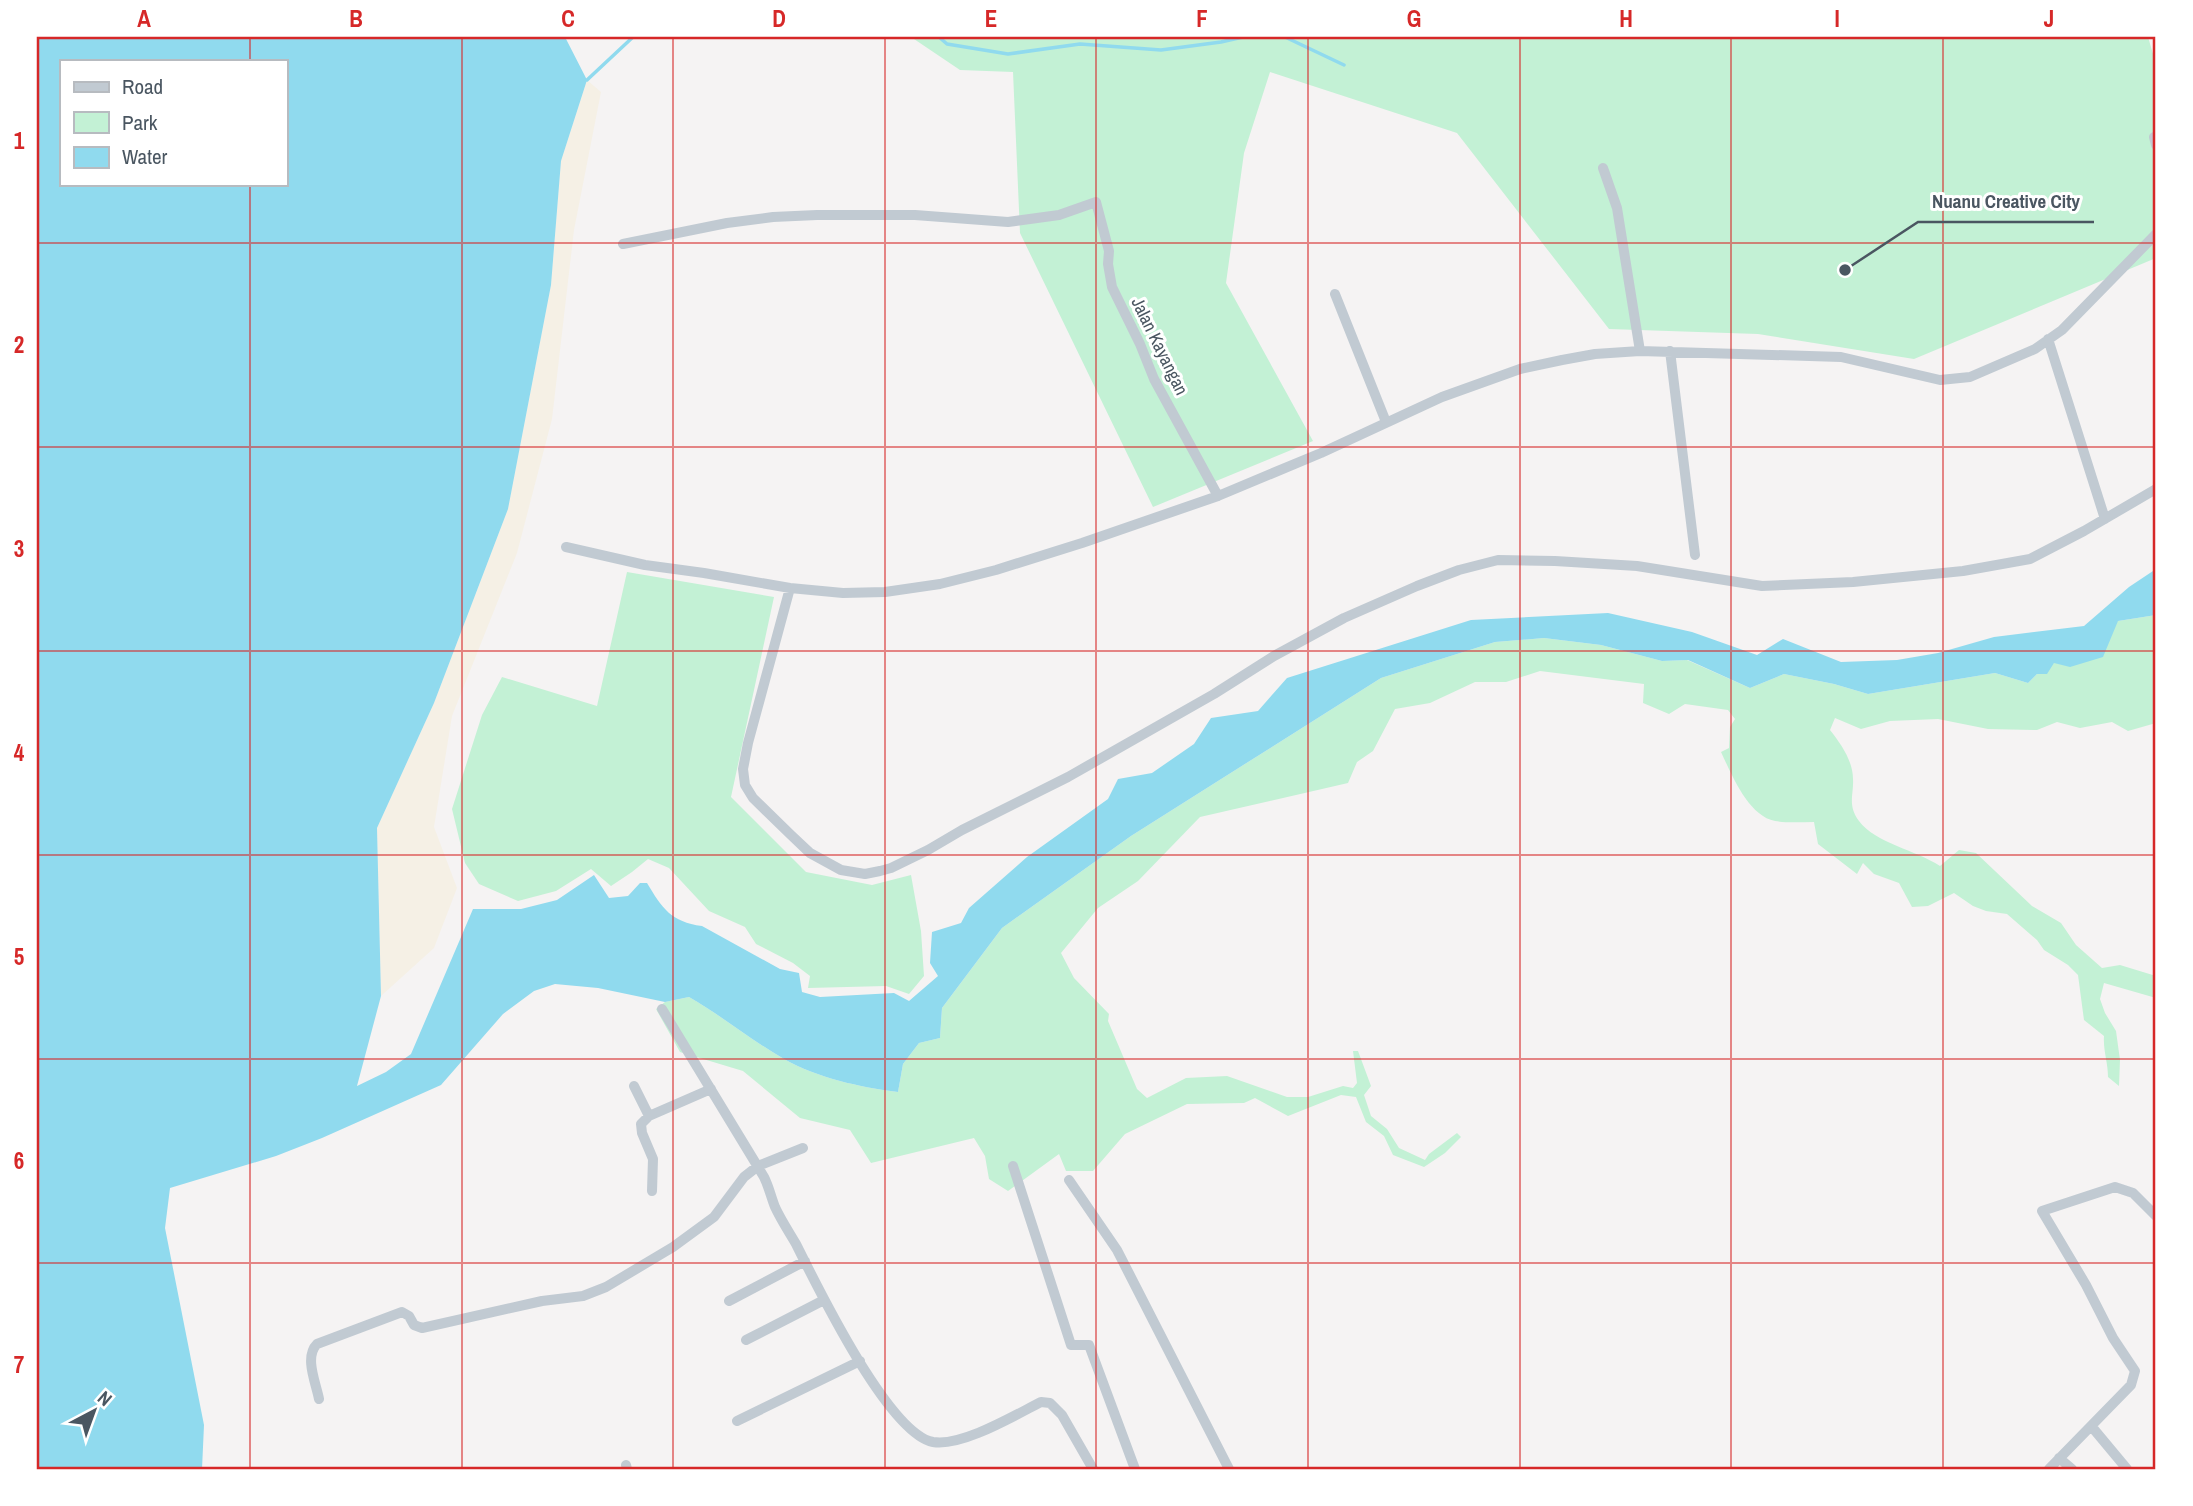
<svg xmlns="http://www.w3.org/2000/svg" width="2193" height="1506" viewBox="0 0 2193 1506" font-family="'Archivo Narrow',sans-serif">
	<rect width="100%" height="100%" fill="#f5f3f3"/>
	<!-- green -->
	<path fill="#c3f1d5" d="M911,37H2148L2156,64V258L1914,359L1758,334L1609,329L1457,133L1270,72L1244,153L1226,283L1313,441L1153,507L1020,233L1013,72L960,70Z
		M627,572L774,597L731,797L806,872L872,885L911,875L921,931L924,976L909,994L886,986L808,988L810,976L793,963L756,944L745,927L709,911L669,868L648,859L632,872L611,886L591,869L556,891L518,901L479,884L465,863L452,809L482,715L502,677L597,706Z
		M2156,615V723L2128,731L2112,722L2080,728L2057,722L2037,730L1988,729L1938,719L1890,721L1861,729L1835,718L1830,730C1841,744 1853,761 1853,779C1854,794 1847,805 1859,821C1875,843 1916,850 1940,866L1959,850L1976,853L2032,906L2061,923L2076,945L2102,968L2120,965L2156,976V998L2104,983L2100,999L2105,1013L2116,1031L2120,1060L2119,1086L2108,1077C2108,1062 2103,1051 2104,1036L2084,1020L2078,975L2068,965L2044,950L2037,940L2007,914L1986,911L1973,906L1954,893L1928,906L1912,907L1899,883L1874,874L1863,863L1857,874L1818,844L1814,822C1801,822 1787,823 1775,821C1748,816 1731,773 1721,752L1729,748L1730,727L1735,719L1728,710L1685,704L1669,714L1643,703L1644,684L1540,671L1506,682H1475L1430,703L1395,709L1373,751L1357,762L1348,783L1200,817L1138,881L1098,908L1061,953L1074,978L1109,1014L1108,1021L1137,1089L1147,1098L1186,1078L1227,1076L1287,1097H1308L1343,1086L1353,1088L1357,1083L1353,1051H1358L1371,1086L1364,1095L1371,1116L1387,1129L1399,1148L1425,1160L1429,1154L1457,1133L1461,1137L1445,1153L1424,1167L1393,1155L1384,1136L1366,1122L1356,1097L1341,1095L1288,1116L1255,1098L1244,1103L1187,1104L1125,1134L1093,1171H1066L1059,1154L1008,1191L989,1179L985,1156L974,1138L871,1163L850,1130L800,1118L743,1071L680,1052L656,1009L665,1002L689,997C722,1016 751,1040 784,1059C818,1078 859,1087 898,1092L903,1064L919,1043L940,1038L942,1008L1002,928L1131,836L1381,678L1495,642L1544,638L1601,645L1662,661L1687,660L1750,688L1784,674L1834,684L1868,694L1995,673L2028,683L2037,674L2118,621Z"/>
	<!-- sand -->
	<path fill="#f5f0e5" d="M587,80L601,92L574,230L552,419L517,553L452,716L434,827L457,888L434,948L381,996L377,828L434,703L508,509L551,285L561,161Z"/>
	<!-- water -->
	<path fill="#90daee" fill-rule="evenodd" d="M37,37H565L587,80L561,161L551,285L508,509L434,703L377,828L381,996L357,1086L386,1072L411,1054L473,909H521L557,900L594,875L609,898L628,896L640,883H647C662,908 671,922 702,926L780,969L799,973L802,992L820,997L894,993L909,1001L938,976L930,963L932,932L961,923L969,908L1027,857L1108,799L1118,779L1152,773L1194,744L1211,718L1258,711L1287,678L1471,620L1608,613L1692,632L1757,655L1783,639L1841,662L1897,660L1938,653L1994,637L2084,626L2129,587L2156,569V615L2118,621L2103,657L2070,667L2054,663L2047,674H2037L2028,683L1995,673L1868,694L1834,684L1784,674L1750,688L1688,660L1662,661L1601,645L1544,638L1495,642L1381,678L1131,836L1002,928L942,1008L940,1038L919,1043L903,1064L898,1092C859,1087 818,1078 784,1059C751,1040 722,1016 689,997L665,1002L598,988L555,984L534,991L503,1014L441,1085L322,1138L276,1156L170,1188L165,1228L204,1425L202,1469H37ZM61,61H285V184H61Z"/>
	<g fill="none" stroke-linecap="round" stroke-linejoin="round">
		<!-- stream -->
		<path stroke="#90daee" stroke-width="3.5" d="M939,37L947,44L1008,54L1080,44L1161,50L1221,42L1243,37
			M1285,37L1344,65
			M587,80L633,37"/>
		<!-- minor -->
		<path stroke="#c1cad2" stroke-width="10" d="M2154,137L2156,145
			M1603,168L1617,208L1640,351
			M623,244L727,223L773,217L817,215H915L1008,222L1059,215L1096,202L1109,251L1108,264L1112,287L1140,344L1154,379L1218,496
			M1335,294L1386,422
			M2048,339L2105,519
			M1670,351L1695,555
			M566,547L645,565L704,573L790,588L843,593L885,592L940,584L996,570L1082,543L1218,496L1321,453L1442,397L1520,369L1562,360L1595,354L1640,351L1841,357L1940,380L1970,377L2035,349L2062,330L2156,234
			M790,588L748,743L743,769L745,785L753,798L791,835L810,853L841,870L865,874L880,871L891,868L928,850L962,830L1068,777L1214,694L1274,656L1344,618L1417,586L1459,570L1498,560L1555,561L1637,566L1762,586L1853,582L1963,571L2030,559L2084,531L2156,489
			M662,1009L764,1177C769,1187 771,1197 775,1207C781,1220 789,1232 796,1244C817,1286 888,1433 933,1442C962,1447 1015,1415 1041,1402L1050,1403L1062,1415L1093,1469
			M634,1086L649,1116
			M1013,1166L1071,1345H1089L1135,1469
			M1069,1180L1117,1250L1229,1469
			M652,1191L653,1159L642,1133L641,1124L649,1116L711,1089
			M729,1301L805,1261
			M746,1340L824,1300
			M319,1399C316,1383 304,1357 317,1344L402,1312L409,1316L414,1325L422,1328L542,1301L583,1296L606,1287L673,1247L714,1217L744,1177L758,1166L803,1148
			M737,1421L860,1361
			M2092,1427L2127,1469
			M2059,1458L2072,1469
			M626,1465L627,1469
			M2049,1469L2131,1385L2135,1371L2113,1338L2086,1285L2042,1211L2115,1187L2133,1193L2156,1216"/>
	</g>
	<!-- grid -->
	<path fill="none" stroke="#d62828" stroke-width="2" stroke-opacity="0.55" d="M250,37V61M462,37V1469M673,37V1469M885,37V1469M1096,37V1469M1308,37V1469M1520,37V1469M1731,37V1469M1943,37V1469M250,184V1469M37,243H2156M37,447H2156M37,651H2156M37,855H2156M37,1059H2156M37,1263H2156"/>
	<g text-anchor="middle" dominant-baseline="central" stroke-width="6" stroke-linejoin="round" paint-order="stroke">
		<!-- street labels -->
		<g font-size="18" fill="#4a5661" stroke="#fff">
			<text transform="translate(1160 346) rotate(64)">Jalan Kayangan</text>
		</g>
	</g>
	<!-- callouts -->
	<path fill="none" stroke="#4a5661" stroke-width="2.5" d="M1845 270L1918 222H2094"/>
	<circle fill="#4a5661" stroke="#fff" stroke-width="2.5" cx="1845" cy="270" r="7"/>
	<g font-size="19" text-anchor="middle" font-weight="bold" fill="#4a5661" stroke="#fff" stroke-width="6" stroke-linejoin="round" paint-order="stroke">
		<text x="2006" y="208">Nuanu Creative City</text>
	</g>
	<!-- border -->
	<rect width="2193" height="1506" fill="none" stroke="#ffffff" stroke-width="77"/>
	<!-- legend -->
	<rect x="60" y="60" width="228" height="126" fill="#ffffff" stroke="#b7bbc0" stroke-width="2"/>
	<rect x="74" y="82" width="35" height="10" fill="#c1cad2" stroke="#b7bbc0" stroke-width="2"/>
	<text x="122" y="94" font-size="21" fill="#4a5661">Road</text>
	<rect x="74" y="112" width="35" height="21" fill="#c3f1d5" stroke="#b7bbc0" stroke-width="2"/>
	<text x="122" y="130" font-size="21" fill="#4a5661">Park</text>
	<rect x="74" y="147" width="35" height="21" fill="#90daee" stroke="#b7bbc0" stroke-width="2"/>
	<text x="122" y="164" font-size="21" fill="#4a5661">Water</text>
	<!-- north arrow -->
	<g transform="translate(94 1411) rotate(41)" stroke="#ffffff" stroke-width="5" paint-order="stroke">
	<path d="M0-5L12 26L0 18L-12 26Z" fill="#4a5661"/>
	<text y="-10" font-size="19" font-weight="bold" text-anchor="middle" fill="#4a5661">N</text>
	</g>
	<rect x="38" y="38" width="2116" height="1430" fill="none" stroke="#d62828" stroke-width="2.5"/>
	<g font-size="23" text-anchor="middle" font-weight="bold" fill="#d62828">
		<text x="144" y="27">A</text>
		<text x="356" y="27">B</text>
		<text x="568" y="27">C</text>
		<text x="779" y="27">D</text>
		<text x="991" y="27">E</text>
		<text x="1202" y="27">F</text>
		<text x="1414" y="27">G</text>
		<text x="1626" y="27">H</text>
		<text x="1837" y="27">I</text>
		<text x="2049" y="27">J</text>
		<text x="19" y="149">1</text>
		<text x="19" y="353">2</text>
		<text x="19" y="557">3</text>
		<text x="19" y="761">4</text>
		<text x="19" y="965">5</text>
		<text x="19" y="1169">6</text>
		<text x="19" y="1373">7</text>
	</g>
</svg>
